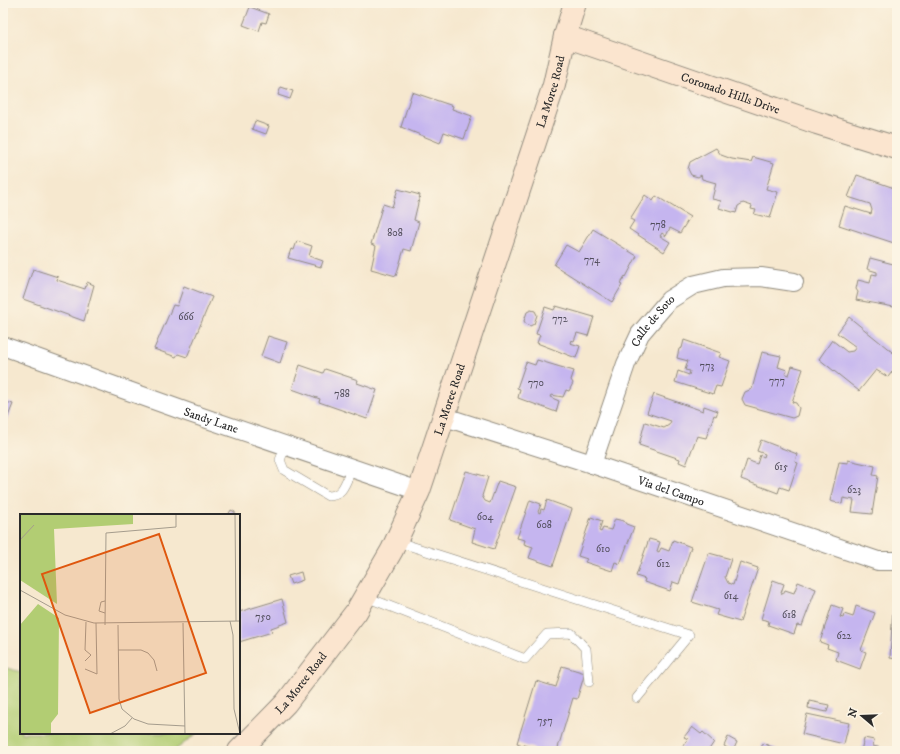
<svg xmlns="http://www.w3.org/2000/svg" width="900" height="754" viewBox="0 0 900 754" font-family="'IM FELL DW Pica',serif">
	<rect width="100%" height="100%" fill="#fcf5e5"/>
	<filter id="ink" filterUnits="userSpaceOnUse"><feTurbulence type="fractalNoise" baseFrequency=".025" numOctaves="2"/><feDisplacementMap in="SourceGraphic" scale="8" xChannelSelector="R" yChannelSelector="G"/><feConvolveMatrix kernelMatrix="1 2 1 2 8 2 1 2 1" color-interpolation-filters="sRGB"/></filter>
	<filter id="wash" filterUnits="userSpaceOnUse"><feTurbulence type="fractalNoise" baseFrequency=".012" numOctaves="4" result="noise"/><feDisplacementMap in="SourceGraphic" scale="16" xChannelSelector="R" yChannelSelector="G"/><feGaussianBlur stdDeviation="0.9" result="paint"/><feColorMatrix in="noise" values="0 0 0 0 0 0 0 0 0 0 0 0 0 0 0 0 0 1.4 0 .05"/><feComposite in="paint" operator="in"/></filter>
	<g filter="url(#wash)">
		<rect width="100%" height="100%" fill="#f6e8cf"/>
		<!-- green -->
		<path fill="#b2cd73" stroke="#6e7c4f" d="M3,667L21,672V733H197L174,751H3Z"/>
		<g id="blocks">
			<!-- building -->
			<path fill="#c5b5ef" d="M250,7L269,14L266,23L262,22L259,31L243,25Z
				M281,87L293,91L290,99L278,95Z
				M412,92L453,106L452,109L472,116L464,139L444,132L440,143L401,127Z
				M255,121L269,126L266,134L252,129Z
				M716,148L721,155L732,159L751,162L753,157L774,163L766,189L778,192L770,218L754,214L756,210L751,209L752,206L743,203L738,206L736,213L719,208L721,201L712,199L716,183L702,179L701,175L698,177L691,175L688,169L690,162Z
				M857,175L897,189V244L839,225L845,206L871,214L872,210L870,204L848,197Z
				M398,189L420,195L414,220L419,222L411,251L404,249L396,276L371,269L376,246L371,244L383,204L392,207Z
				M645,195L653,201L656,196L690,217L680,233L670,228L666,236L662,233L660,236L670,242L664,252L629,229L634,221L630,219Z
				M593,229L637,256L626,277L625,276L620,284L622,285L612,302L554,265L566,245L579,252Z
				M297,241L312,246L309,256L323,261L321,267L288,258L291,249L294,250Z
				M870,258L897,265V303H895L894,307L856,300L858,292L856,289L858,280L870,283L872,274L877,275V272L867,269Z
				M33,269L58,277L57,280L85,289L87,282L94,285L84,321L23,299Z
				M184,286L212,297L187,357L178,354L176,357L154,349L173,305L177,306Z
				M556,306L594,317L588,336L577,333L574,341L571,340L570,343L580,346L576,358L537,343L540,335L536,334L545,307L554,310Z
				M531,310L535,311L537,315L534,324L530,326L526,324L524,321L527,312Z
				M849,317L897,356V362L894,365L896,367L888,377L876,370L859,391L819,359L832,340L847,352L853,351L856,347L837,333Z
				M268,336L287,342L280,363L261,356Z
				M684,340L721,353L719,357L730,361L721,387L716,386L713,394L675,382L678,371L689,375L690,371L685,370L688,361L677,358L679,349L682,348Z
				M762,352L781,356L778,367L787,370L785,374L789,375L792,366L803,369L792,402L796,403L799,408L797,416L792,418L745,405L742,399L745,392L752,389Z
				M537,360L574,371L571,380L573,383L569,391L566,390L563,397L551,395L550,397L559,401L556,412L518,398L520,389L517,388L526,362L535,365Z
				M300,365L323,373L325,369L358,380L357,383L377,390L367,419L319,402L320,399L292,389Z
				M654,394L703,411L704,406L718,411L716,416L714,415L706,438L697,436L686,465L679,462L680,459L639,445L645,422L664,428L669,425L671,421L647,413Z
				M3,401L13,404L3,429Z
				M761,440L797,454L795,462L798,463L789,490L780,487L778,493L741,479L747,460L757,464L760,455L764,457L765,454L757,451Z
				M848,460L875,466L873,475L878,476L872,514L852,512L854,500L843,498L842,504L830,501L839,462L848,463Z
				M466,471L488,477L482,496L485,501L490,503L498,481L516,487L494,549L472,542L475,529L450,520Z
				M530,500L541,504L538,512L540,513L541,509L544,510L547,500L572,509L553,566L529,558L533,547L524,544L525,540L517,538Z
				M231,510L235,512V515H228Z
				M591,517L602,521L599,531L601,532L603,528L611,530L615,519L624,521L626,524L634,527L620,564L615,562L612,571L585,562L587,559L578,556Z
				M649,539L660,542L657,551L659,552L661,548L669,551L673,540L691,547L679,584L673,582L670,591L644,582L645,579L636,576Z
				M709,553L731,559L725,577L728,583L733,585L740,562L758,568L740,622L716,615L718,610L692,602Z
				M301,572L303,580L291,584L288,576Z
				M773,580L784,584L781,593L783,594L785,590L794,593L798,582L816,589L802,626L797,625L794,634L768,625L769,621L761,619Z
				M282,599L288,622L271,628L272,632L239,642V612Z
				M832,605L843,609L840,617L843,618L844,614L853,617L856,606L875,613L861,650L866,652L860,669L836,660L838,652L827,648L828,645L820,642Z
				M893,607H897V659L890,658Z
				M562,666L585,673L577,699L573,698L557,751H542L517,743L536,681L556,687Z
				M809,701L829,705L827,712L808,708Z
				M807,714L849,723L844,744L802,734Z
				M692,727L701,734L703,732L714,742L708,751H679L688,739L684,737Z
				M728,737L737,742L733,751L724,746Z
				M864,738L874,740L873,746L882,748L881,751H861Z
				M763,743L781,751H760Z"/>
		</g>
	</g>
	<g filter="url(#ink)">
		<use href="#blocks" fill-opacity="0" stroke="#908a7d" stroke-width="1"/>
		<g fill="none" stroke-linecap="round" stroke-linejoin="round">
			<defs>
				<path id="lane" d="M286,445L280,460L284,470L328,496C344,496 346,480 352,468
					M395,541L689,635L637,698
					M366,597L525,659L547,634L571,633L586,649L589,682"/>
				<g id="street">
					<path id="s1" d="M3,346L187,412L419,491"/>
					<path id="s2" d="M445,417L592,464L878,561H897"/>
					<path id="s3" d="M592,464L626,364L640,334L669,300L693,285L723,278L761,277L794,282"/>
				</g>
				<g id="secondary">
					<path id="s4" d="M565,36L817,123L897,148"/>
					<path id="s5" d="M239,751L286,703L356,612L392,550L419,491L554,85L565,36L575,3"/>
				</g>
			</defs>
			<!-- lane casing -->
			<use href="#lane" stroke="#908a7d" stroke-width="10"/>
			<!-- street casing -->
			<use href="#street" stroke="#908a7d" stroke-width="20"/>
			<!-- secondary casing -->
			<use href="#secondary" stroke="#908a7d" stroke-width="24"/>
			<!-- lane -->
			<use href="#lane" stroke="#fff" stroke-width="9"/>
			<!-- street -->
			<use href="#street" stroke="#fff" stroke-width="18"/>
			<!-- secondary -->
			<use href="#secondary" stroke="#fbe5cf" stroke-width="22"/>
		</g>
	</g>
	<g text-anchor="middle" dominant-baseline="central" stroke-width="3" stroke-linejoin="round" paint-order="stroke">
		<!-- number labels -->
		<g font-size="10" fill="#524e5c">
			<text x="658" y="225">778</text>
			<text x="395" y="233">808</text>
			<text x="592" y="260">774</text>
			<text x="186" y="317">666</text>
			<text x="560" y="319">772</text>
			<text x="707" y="366">773</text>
			<text x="777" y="381">777</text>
			<text x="536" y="383">770</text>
			<text x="342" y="394">788</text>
			<text x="781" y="467">615</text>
			<text x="854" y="490">623</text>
			<text x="485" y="517">604</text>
			<text x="544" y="525">608</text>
			<text x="603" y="549">610</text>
			<text x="663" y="564">612</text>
			<text x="731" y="596">614</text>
			<text x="789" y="615">618</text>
			<text x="263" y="617">750</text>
			<text x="844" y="636">622</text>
			<text x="545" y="721">757</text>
		</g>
		<!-- street labels -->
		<g font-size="12" fill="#2b2b2b" stroke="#fcf5e5">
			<text stroke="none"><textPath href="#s5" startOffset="739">La Moree Road</textPath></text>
			<text stroke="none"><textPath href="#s4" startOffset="175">Coronado Hills Drive</textPath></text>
			<text stroke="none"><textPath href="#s3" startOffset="157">Calle de Soto</textPath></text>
			<text stroke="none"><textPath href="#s5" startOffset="415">La Moree Road</textPath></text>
			<text stroke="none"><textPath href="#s1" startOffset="221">Sandy Lane</textPath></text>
			<text stroke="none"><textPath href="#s2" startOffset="238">Via del Campo</textPath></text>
			<text stroke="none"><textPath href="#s5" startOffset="92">La Moree Road</textPath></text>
		</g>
	</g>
	<!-- overview -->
	<g transform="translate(20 514)">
		<rect width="220" height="220" fill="#f6e8cf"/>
		<path d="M0,0H113V10L34,15L37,90L0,66ZM18,90L39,104L38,200L31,209V220H0V111Z" fill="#b2cd73"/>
		<path fill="none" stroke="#a59c8d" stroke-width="1" d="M215,0L216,107M0,26L14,11M0,76L45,101L74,109L220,107M85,99L79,97L81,88L85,87M210,107L213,121L214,195L220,220M163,109L165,220M85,111L86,19L156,13V0M98,111L99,185L102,195L114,205L128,210L165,212M98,136H121L128,139L134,146L137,157M65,147L71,141L65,136L66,108M65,155L77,160L76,109M90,220L105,212L112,204"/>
		<path fill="#df570e" fill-opacity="0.15" stroke="#df570e" stroke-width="2" d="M139,20L186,159L70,199L22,60Z"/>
		<rect width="220" height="220" fill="none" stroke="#2b2b2b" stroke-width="2"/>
	</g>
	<!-- margin -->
	<rect width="900" height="754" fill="none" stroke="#fcf5e5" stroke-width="16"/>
	<!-- north arrow -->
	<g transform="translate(862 716) rotate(289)" stroke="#fcf5e5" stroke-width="3" paint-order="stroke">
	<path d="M0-3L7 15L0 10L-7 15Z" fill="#2b2b2b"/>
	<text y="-6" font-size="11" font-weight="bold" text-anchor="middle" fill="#2b2b2b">N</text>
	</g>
</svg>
